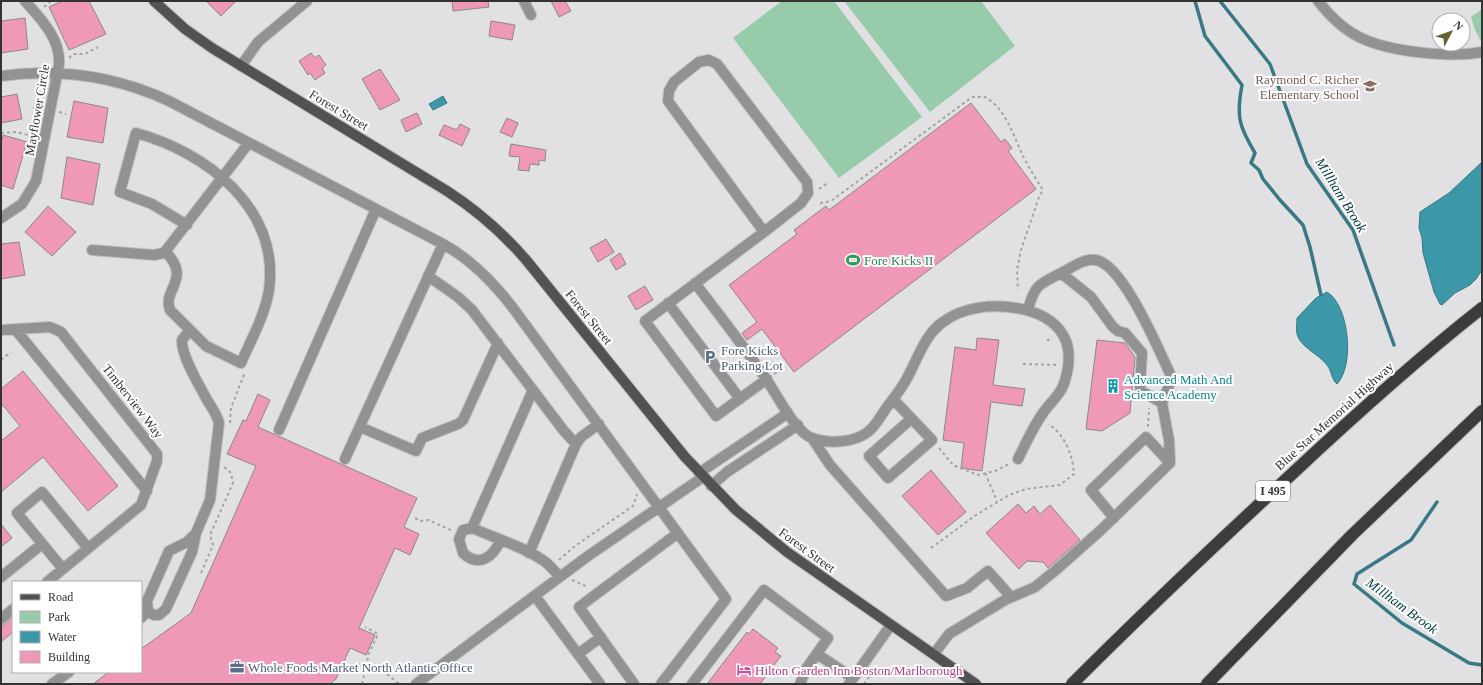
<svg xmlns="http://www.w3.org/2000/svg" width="1483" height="685" viewBox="0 0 1483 685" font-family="'Times New Roman',serif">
	<rect width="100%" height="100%" fill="#e1e1e4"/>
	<!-- green -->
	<path fill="#97cbaa" d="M782,1H834L922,117L839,178L733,38Z
		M844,1H981L1015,46L930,112Z
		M1482,9V43L1475,30L1471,17Z"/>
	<!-- water -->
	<path fill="#3c97a8" stroke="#397985" d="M443,96L447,103L433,110L429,104Z
		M1482,162V270L1476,279L1470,285L1455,293L1442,305L1440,304L1434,292L1423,253L1422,238L1419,228L1420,212L1449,193Z
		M1327,292C1349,305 1355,365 1337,384C1331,379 1332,371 1327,365C1320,355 1300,347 1297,334C1296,329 1297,323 1297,318L1316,298Z"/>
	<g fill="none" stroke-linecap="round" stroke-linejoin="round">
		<!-- stream -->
		<path stroke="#397985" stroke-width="3.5" d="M1195,1L1205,36L1242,85C1236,117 1239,126 1255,153L1251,163L1259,170L1263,179L1280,200L1303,225L1310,247L1321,295
			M1220,1L1270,64L1307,164L1353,230L1394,345
			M1437,502L1411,540L1357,574L1354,584L1402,623L1469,663L1482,665"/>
	</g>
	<!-- building -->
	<path fill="#ef98b7" stroke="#8b8889" d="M62,1H89L106,34L69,50L49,7Z
		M206,1H236L221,16Z
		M452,1H488L489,7L453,11Z
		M551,1H565L571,11L559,17Z
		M25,18L28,49L1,53V21Z
		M491,21L515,25L512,40L489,36Z
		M311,53L315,58L319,55L326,65L322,68L325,73L315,80L310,73L308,75L299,61Z
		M380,69L400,100L380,110L362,79Z
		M17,94L22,119L1,123V97Z
		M74,101L108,108L103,143L67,137Z
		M971,103L1001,142L1005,139L1012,148L1008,151L1036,189L794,372L762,329L747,340L742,333L757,322L729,285L797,234L794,230L826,206L829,210Z
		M417,113L422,124L406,132L401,120Z
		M507,118L518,123L512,137L500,132Z
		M460,124L470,129L462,146L439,135L444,125L457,130Z
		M3,135L27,142L13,189L1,185V144Z
		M511,144L546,150L545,161L539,160V165L530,164L529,171L518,170L520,157L509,156Z
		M67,157L100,164L93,205L61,198Z
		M48,206L76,232L52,256L25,232Z
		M606,239L614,252L598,262L590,248Z
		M19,242L25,275L1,279V244Z
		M620,253L626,264L616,270L610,260Z
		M645,286L653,300L636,310L628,296Z
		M977,338L999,340L993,385L1025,389L1022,406L991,402L982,471L961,468L964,443L943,440L955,347L976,350Z
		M1097,340L1125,343L1135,357L1130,413L1102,431L1086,429Z
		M23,371L118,486L88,511L43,457L1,492V441L20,426L1,403V389Z
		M258,394L270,400L258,427L417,498L404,527L419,534L410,555L395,548L359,628L375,635L366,655L350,648L336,679L330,684H93L109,672H141V649L191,613L256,466L227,454L243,420L246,421Z
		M931,470L966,512L938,535L902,496Z
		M1018,504L1026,513L1034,506L1040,514L1050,505L1080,540L1048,568L1043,562L1027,561L1019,569L986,533Z
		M1,524L12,538L1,547Z
		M13,617V632L1,642V627Z
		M753,629L778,648L775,652L781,656L760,684H707L747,632L749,634Z"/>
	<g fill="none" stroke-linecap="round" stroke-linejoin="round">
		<defs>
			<path id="minor" d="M524,1L531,15
				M1318,1C1329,15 1343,29 1359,37C1389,52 1450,58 1482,52
				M241,66L258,42L307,1
				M1,76C60,68 115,76 169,101L443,244C472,260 496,285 516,312L726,599L661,684
				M1,218L22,204L36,181L59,65C61,39 41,19 25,1
				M764,232L668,101L669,91L674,82L699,62L709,60L717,64L807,182L808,193L801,203L764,232L645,321L716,416L767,379
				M92,250L154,255L164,253L248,144
				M166,252C192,280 162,289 170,310L206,346L241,363C251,340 265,315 269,290C280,208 206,152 136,133L120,192L152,204L187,225
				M428,276L458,297L472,310L564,431L576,444
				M695,283C719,315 744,346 766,379C776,393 796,433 812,438C829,444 855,443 869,431C876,425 880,417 885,410C892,400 900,391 906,380C917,361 924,335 943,322C963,307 991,304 1016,308C1034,311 1053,318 1063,335C1072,349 1069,371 1063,386C1059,396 1049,404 1043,413C1033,427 1026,443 1018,459
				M668,303L740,399
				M1028,310C1035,282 1041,284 1065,271C1074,266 1085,258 1096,260C1124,265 1160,353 1172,378L1162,403
				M15,329L147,491
				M1,330L50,327L61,332L157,454V461L141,505L47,582
				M893,399L932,440L888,478L869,456L911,419
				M360,427L416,451L422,438L458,424L463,420L498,343
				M279,430L376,209
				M812,438L830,465L946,596L967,588L988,571L1011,597
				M345,459L443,244
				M699,473L788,413
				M711,486L727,472L798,425
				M1114,518L1091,490L1146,437L1170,463
				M472,528L533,390
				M500,541C493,557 479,568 463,553L459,539L463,530L472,528C495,538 524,547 544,561C550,565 555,572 560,577
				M529,553L576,444L581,437L599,424
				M63,569L17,513L42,492L88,548
				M1,577L42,544
				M535,596L600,684
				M148,611L154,615H159L166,609L192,552L196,533L210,500L219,423C217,414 211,407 206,398C199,385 181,355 182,340L189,331
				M141,618L148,611L147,601L169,551L187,542L196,533
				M1,619L13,609
				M578,654L601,637
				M817,654L853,678
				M934,654L949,634L1005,600L1035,587L1057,569L1101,530L1170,463L1169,440L1162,403L1141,391L1140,386L1142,353L1125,333L1118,331L1113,327L1091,297L1061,273
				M52,684L69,672
				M416,684L588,556L703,477
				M634,684L579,607L678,533
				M692,684L764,590L828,638L806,669L800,684
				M849,684L891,625"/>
			<path id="major" d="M154,1L185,29L212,48L447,191C478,211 503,233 527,261L685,457L736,510L787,552L976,684"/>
			<path id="highway" d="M1072,684C1144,612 1218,542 1293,473C1354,416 1416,360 1482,308
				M1207,684L1352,535L1482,411"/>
		</defs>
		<!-- minor casing -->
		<use href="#minor" stroke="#bebec1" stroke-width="12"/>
		<!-- major casing -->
		<use href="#major" stroke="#bebec1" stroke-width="12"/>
		<!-- highway casing -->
		<use href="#highway" stroke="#bebec1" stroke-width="14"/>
		<!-- path -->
		<path stroke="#a4a4a6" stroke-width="2" stroke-dasharray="3 3" stroke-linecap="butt" d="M44,7L51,1
			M69,58L74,54H85L98,47
			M33,108L40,109
			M59,112L66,114
			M1,133L17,132L28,135
			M819,189L829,182
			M820,203L831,201L968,100L973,97H985C1006,109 1013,135 1023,156C1029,168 1036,179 1043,190L1039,197L1021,250L1017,270L1018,290
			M1047,341L1052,337
			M760,355L766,351
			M1,360L11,352
			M1023,364L1058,365
			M768,365L773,361
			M774,374L780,370
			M230,423L231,408L245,372
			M1148,427L1149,408
			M939,448L953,465L978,475L995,471L1009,464
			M985,473L997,501
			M415,518L421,521L428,520L451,530
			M931,548L976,515L1009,495L1026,489L1060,485L1074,474C1073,456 1065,434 1048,424
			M559,560L575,546L633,506L637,494
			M201,573L213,545L210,535L233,483L231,473L224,467
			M572,580L588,587
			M359,664L386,673L399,684
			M362,684L369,653L378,634L365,627
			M864,684L872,673V668"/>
		<!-- minor -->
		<use href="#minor" stroke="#929294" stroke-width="10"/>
		<!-- major -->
		<use href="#major" stroke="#525254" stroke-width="10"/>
		<!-- highway -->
		<use href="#highway" stroke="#3c3c3e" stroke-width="12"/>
	</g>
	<!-- icons -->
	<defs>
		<symbol id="school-bare" viewBox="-9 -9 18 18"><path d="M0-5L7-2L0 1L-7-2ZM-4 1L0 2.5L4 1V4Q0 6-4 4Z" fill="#8d6e63" stroke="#fff" stroke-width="2.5" paint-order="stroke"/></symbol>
		<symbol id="stadium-bare" viewBox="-9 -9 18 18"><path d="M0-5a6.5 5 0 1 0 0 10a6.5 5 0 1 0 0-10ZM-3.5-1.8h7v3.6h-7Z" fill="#2e9e5b" stroke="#fff" stroke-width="2.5" paint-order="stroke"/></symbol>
		<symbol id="parking-bare" viewBox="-9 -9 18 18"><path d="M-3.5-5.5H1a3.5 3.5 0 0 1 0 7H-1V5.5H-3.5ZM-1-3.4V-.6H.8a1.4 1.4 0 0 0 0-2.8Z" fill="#5c6f8a" stroke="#fff" stroke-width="2.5" paint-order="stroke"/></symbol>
		<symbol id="building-bare" viewBox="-9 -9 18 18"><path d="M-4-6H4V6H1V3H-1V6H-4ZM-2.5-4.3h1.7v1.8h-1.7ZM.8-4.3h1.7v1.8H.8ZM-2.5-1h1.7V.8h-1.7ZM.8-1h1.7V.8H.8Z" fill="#0f9aa8" stroke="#fff" stroke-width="2.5" paint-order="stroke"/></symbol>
		<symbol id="office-bare" viewBox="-9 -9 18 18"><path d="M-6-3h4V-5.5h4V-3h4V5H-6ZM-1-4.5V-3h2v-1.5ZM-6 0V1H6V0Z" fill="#5c6f8a" stroke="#fff" stroke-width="2.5" paint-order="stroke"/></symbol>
		<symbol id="hotel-bare" viewBox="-9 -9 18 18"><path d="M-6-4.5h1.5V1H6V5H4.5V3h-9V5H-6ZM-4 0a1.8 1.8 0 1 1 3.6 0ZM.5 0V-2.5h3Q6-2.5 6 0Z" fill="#d1479c" stroke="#fff" stroke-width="2.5" paint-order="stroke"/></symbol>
	</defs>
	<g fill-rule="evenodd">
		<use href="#school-bare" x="1360" y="76" width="20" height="20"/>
		<use href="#stadium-bare" x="843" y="250" width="20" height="20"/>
		<use href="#parking-bare" x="700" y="347" width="20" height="20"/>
		<use href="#building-bare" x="1103" y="376" width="20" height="20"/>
		<use href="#office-bare" x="227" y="657" width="20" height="20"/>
		<use href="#hotel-bare" x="734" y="660" width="20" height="20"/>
	</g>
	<g text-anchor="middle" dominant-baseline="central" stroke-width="4" stroke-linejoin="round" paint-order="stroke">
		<!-- shield labels -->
		<rect fill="#fff" stroke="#707071" stroke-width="1" x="1256" y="481" width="34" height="20" rx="3"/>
		<g font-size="12" font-weight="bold" fill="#333334">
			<text x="1273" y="491">I 495</text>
		</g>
		<!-- education labels -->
		<g font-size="13" fill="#785e54" stroke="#fff" text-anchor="end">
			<text x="1359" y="79">Raymond C. Richer<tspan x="1359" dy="15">Elementary School</tspan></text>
		</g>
		<!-- street labels -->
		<g font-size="13" fill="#333334" stroke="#fff">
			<text transform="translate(37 110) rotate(-80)">Mayflower Circle</text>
			<text transform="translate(339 110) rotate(31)">Forest Street</text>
			<text transform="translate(589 317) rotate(51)">Forest Street</text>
			<text transform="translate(133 401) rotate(52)">Timberview Way</text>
			<text transform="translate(1334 416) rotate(-42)">Blue Star Memorial Highway</text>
			<text transform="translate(807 550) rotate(36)">Forest Street</text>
		</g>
		<!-- leisure labels -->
		<g font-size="13" fill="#27864d" stroke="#fff" text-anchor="start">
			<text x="864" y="260">Fore Kicks II</text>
		</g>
		<!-- service labels -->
		<g font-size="13" fill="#4e5e75" stroke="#fff" text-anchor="start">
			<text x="721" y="350">Fore Kicks<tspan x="721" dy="15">Parking Lot</tspan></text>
			<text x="248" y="667">Whole Foods Market North Atlantic Office</text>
		</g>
		<!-- culture labels -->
		<g font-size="13" fill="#0d838f" stroke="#fff" text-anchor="start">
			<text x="1124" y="379">Advanced Math And<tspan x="1124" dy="15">Science Academy</tspan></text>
		</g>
		<!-- hotel labels -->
		<g font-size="13" fill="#b23c85" stroke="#fff" text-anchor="start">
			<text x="755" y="670">Hilton Garden Inn Boston/Marlborough</text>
		</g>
		<!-- water labels -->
		<g font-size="14" font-style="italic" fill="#003a43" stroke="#fff">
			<text transform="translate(1341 195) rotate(58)">Millham Brook</text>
			<text transform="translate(1402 606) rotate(36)">Millham Brook</text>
		</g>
	</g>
	<!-- border -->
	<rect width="1483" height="685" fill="none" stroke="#333334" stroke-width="4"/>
	<!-- legend -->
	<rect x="12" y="581" width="130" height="92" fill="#ffffff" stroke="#adadae"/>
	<rect x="20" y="594" width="20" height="6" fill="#525254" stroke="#adadae"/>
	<text x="48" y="601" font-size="12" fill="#333334">Road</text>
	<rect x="20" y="611" width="20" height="12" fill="#97cbaa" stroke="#adadae"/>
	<text x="48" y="621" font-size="12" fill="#333334">Park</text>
	<rect x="20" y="631" width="20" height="12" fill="#3c97a8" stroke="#adadae"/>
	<text x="48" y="641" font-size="12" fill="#333334">Water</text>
	<rect x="20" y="651" width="20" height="12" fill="#ef98b7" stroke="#adadae"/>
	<text x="48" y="661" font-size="12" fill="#333334">Building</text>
	<!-- north arrow -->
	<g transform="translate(1451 32) rotate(49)"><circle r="19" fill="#ffffff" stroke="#adadae"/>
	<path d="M0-3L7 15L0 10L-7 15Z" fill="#69622f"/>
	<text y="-6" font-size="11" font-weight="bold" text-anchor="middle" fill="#333334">N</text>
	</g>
</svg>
